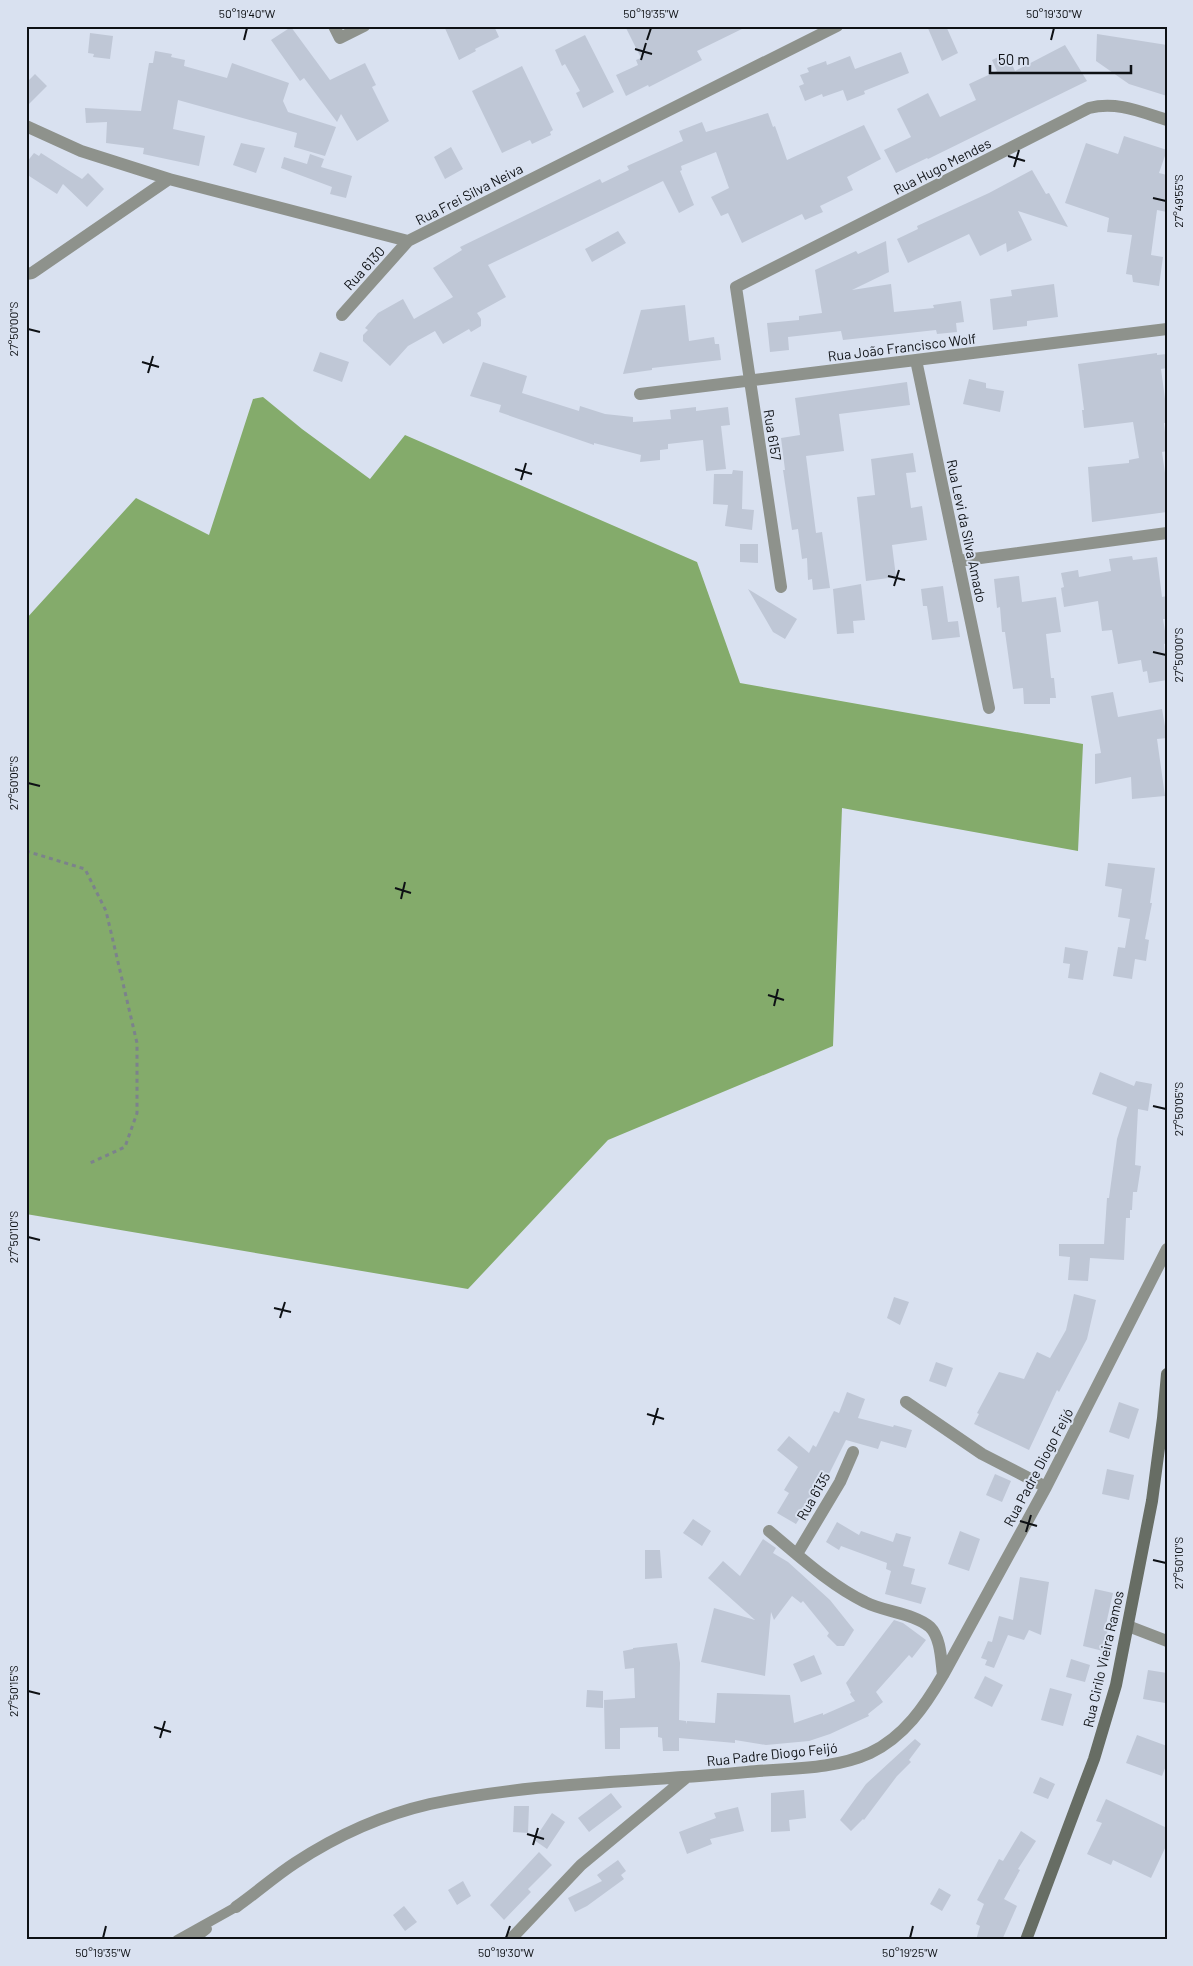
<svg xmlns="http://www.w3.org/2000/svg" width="1193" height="1966" viewBox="0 0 1193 1966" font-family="Barlow,sans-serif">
	<rect width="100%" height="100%" fill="#d9e1f0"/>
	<!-- forest -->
	<path fill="#84ab6b" d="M263,397L302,429L370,479L405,435L697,562L740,683L1083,744L1078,851L842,808L833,1046L608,1140L468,1289L26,1214V619L136,498L209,535L253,399Z"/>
	<!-- building -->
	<path fill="#bfc7d6" d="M444,26H494L499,37L475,49L476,51L459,60Z
		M625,26H748L697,51L702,60L649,87L648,85L626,96L616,75L638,65L636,60L641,58Z
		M927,26H946L958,53L942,61Z
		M291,27L330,80L365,63L376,85L372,87L389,121L357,141L341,114L337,122L304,78L300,81L271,40Z
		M90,33L113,36L110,59L93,57L94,54L88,53Z
		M1097,34L1167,45V96L1129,84L1096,61Z
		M585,35L614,92L583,108L576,93L580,91L565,64L562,66L555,50Z
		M1065,45L1087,81L928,159L927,158L896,173L884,150L911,137L897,109L928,93L940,117L976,100L969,84L997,71L992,60L1007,53L1015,71Z
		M155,51L172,54L171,57L185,60L184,66L227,78L232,63L289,83L283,101L288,112L336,127L325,156L294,147L297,133L178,100L173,129L205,136L199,166L143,154L144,148L106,143L107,122L86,123L85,108L141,111L149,63H153Z
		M901,52L909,73L864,91L865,94L847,101L843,90L823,97L822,94L805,101L799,86L804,84L800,75L809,72L807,68L826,61L827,65L850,56L855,69Z
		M522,66L553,130L550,132L551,135L532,144L530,140L502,153L472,91Z
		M35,74L47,86L26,107V83Z
		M768,113L773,127L775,126L787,160L864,125L881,159L847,177L853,190L820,206L823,212L805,220L802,214L742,243L728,213L721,216L711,197L729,188L716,152L681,166L682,170L680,171L694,205L679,213L663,181L488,265L506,297L477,313L481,319V326L471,332L469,329L443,344L435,331L408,346L390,366L363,341V335L368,330L365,328L378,313L403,299L414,319L453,297L433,268L462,250L460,247L600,179L602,183L629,170L627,166L683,141L679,131L702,122L706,132Z
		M1124,136L1167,150L1159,173L1167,175V212L1157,210L1151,255L1163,257L1159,286L1133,282L1132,275L1126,274L1132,235L1107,232L1109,218L1065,203L1086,143L1118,154Z
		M241,143L265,148L256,173L233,165Z
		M451,147L463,169L445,179L434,157Z
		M34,153L39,156L41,153L82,179L88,173L104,189L87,207L63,184L57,194L26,174V163Z
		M310,154L324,159L321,167L352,176L346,198L330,194L332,187L281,168L284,157L307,164Z
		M1032,170L1046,194L1049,193L1068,227L1018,211L1032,240L1007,252L1006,243L980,256L969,234L908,263L897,239L918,229L917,226L989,193Z
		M618,231L626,243L592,262L585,249Z
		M886,241L889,272L852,290L891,284L894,312L934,308L933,305L961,301L964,322L956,323L957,332L937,334L936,330L843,340L841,331L788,337L789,350L770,352L767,323L799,320V316L822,313L815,270L856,251L858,254Z
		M1054,284L1058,317L1027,321V326L993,330L990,299L1012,296L1011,290Z
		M685,305L689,341L714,337L715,344H719L721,360L652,368V370L623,374L641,310Z
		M320,352L349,362L342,382L313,371Z
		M1157,353V355L1167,354V368L1161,369L1167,414V423H1164L1167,451L1162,452L1167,487V512L1092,522L1088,467L1129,463V460L1139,458L1133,422L1084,428L1082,410H1084L1078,364Z
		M483,362L527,376L522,393L579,411L580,406L605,414L633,417V422L671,419L670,410L696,407V411L728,407L730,425L721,426L726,469L706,471L703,440L668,444V449L660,450V460L640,462L641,455L594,443V445L499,412L501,405L470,396Z
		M969,379L986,383V388L1004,391L1000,412L963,404Z
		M907,382L910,405L839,414L844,451L806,456L816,533L822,532L830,588L813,590L812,579L808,580L807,558L802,559L798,529L792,530L783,470H785L781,438L800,435L795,398Z
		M913,453L916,472L906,473L911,508L922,506L927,540L892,545L896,577L866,581L857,497L875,495L871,459Z
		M733,470L743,471L742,509L754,510L752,530L725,526L728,505L713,504L714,474H732Z
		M740,544H758V563L740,562Z
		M1132,556L1133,560L1157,557L1162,597L1167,596V619H1163L1167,643L1164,644L1167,680L1149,683L1147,671L1143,672L1141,660L1118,664L1112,630L1102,631L1098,601L1064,607L1061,588L1064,587L1061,573L1078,570L1079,577L1111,571L1109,559Z
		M1019,576L1022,602L1056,597L1061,632L1046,634L1051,678H1054L1056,698H1050V704H1024L1023,688L1013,689L1005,632H1002L1000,607L997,608L994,579Z
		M861,584L865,620L853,621L854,633L837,634L833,589Z
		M943,586L948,622L958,621L960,637L932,640L927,606H923L921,589Z
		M748,589L797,619L785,639L773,632Z
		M1113,692L1118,717L1162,709L1167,738L1157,739L1165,796L1132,799L1131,777L1095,784V754L1101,753L1091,696Z
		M1108,863L1155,868L1150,903H1152L1145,939L1149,940L1146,961L1135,959L1132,979L1113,976L1118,947L1125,948L1130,919L1118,917L1122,889L1105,886Z
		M1065,947L1088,951L1083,980L1068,978L1070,964L1063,963Z
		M1100,1072L1134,1086L1136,1081L1152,1084L1148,1111L1138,1109L1135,1165L1141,1166L1137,1192H1133L1132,1210H1130V1218H1126L1124,1260L1090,1258L1088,1281L1068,1280L1070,1257L1059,1256V1244H1104L1107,1198H1109L1117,1139L1127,1107L1092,1094Z
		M1074,1294L1096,1300L1087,1339L1059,1392L1057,1390L1029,1450L974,1424L979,1414L977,1413L999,1372L1024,1379L1037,1352L1050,1358L1066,1330Z
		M894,1297L909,1302L900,1325L887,1318Z
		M936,1362L953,1368L946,1387L929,1381Z
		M847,1392L865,1399L858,1418L893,1427L894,1425L912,1430L906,1448L881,1441L878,1449L846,1440L828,1476L804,1517L801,1516L796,1524L777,1513L789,1493L784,1490L798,1467L777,1450L789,1436L809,1453L813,1445L816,1447L834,1411L839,1413Z
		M1119,1402L1139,1409L1129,1439L1109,1432Z
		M1107,1469L1134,1475L1129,1500L1102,1494Z
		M995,1474L1011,1481L1002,1502L986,1495Z
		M693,1519L711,1531L702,1546L683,1533Z
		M837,1522L859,1535L861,1531L893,1542L896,1533L911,1537L903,1566L915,1569L911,1584L926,1588L921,1604L885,1594L891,1571L886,1569L887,1563L841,1546L839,1550L826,1542Z
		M960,1531L980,1539L969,1571L948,1564Z
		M763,1539L776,1548L773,1553L788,1562L830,1600L854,1630L844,1646H837L827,1636L829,1633L803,1601L801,1603L792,1596L774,1620L771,1612L765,1676L701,1662L714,1608L755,1620L708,1578L723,1561L740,1576Z
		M645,1550H660L662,1578L645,1579Z
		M1020,1577L1049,1582L1041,1635L1029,1630L1024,1640L1008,1635L994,1668L985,1665L987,1660L981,1658L988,1641L992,1642L999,1616L1013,1620Z
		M1095,1589L1113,1593L1105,1629H1108L1103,1651L1083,1646Z
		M894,1620L903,1623L926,1640L912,1658L909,1655L876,1692L883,1702L868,1714L869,1716L830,1734L809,1741L766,1745L735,1740V1743L679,1738V1751H663L662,1738L658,1737V1727L620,1728V1749H605L604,1700L635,1698L634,1668L625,1669L623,1651L633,1649V1648L677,1643L680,1663L679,1720L686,1721L687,1724V1721L715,1723L717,1693L790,1695L794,1723L823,1713V1715L855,1701L850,1694L851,1693L846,1683Z
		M814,1655L822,1674L801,1682L793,1664Z
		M1071,1659L1090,1665L1085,1682L1066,1677Z
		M1148,1670L1167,1673V1692L1165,1703L1143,1699Z
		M985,1676L1003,1685L992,1707L974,1698Z
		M1050,1688L1072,1694L1063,1726L1041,1720Z
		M587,1690L603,1691V1708L586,1707Z
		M1137,1735L1167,1746V1763L1162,1776L1126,1763Z
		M915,1739L921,1744L909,1760L911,1762L897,1776L864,1820L863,1819L851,1831L840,1820L866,1784Z
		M1040,1777L1055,1784L1048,1799L1033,1793Z
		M804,1790L806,1818L789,1820L790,1831L771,1832V1793Z
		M611,1793L622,1807L589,1832L578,1818Z
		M1106,1799L1167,1828V1844L1151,1878L1113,1860L1111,1865L1087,1854L1102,1823L1096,1821Z
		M514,1806H529L528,1833L513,1832Z
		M738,1807L744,1831L710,1839L712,1844L687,1854L679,1832L716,1818L714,1813Z
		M552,1813L565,1822L547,1849L534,1840Z
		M1021,1831L1036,1841L1018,1869L1020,1870L1004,1899L1017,1906L1002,1940H976L980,1926L976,1924L984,1904L977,1900L999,1859L1003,1861Z
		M539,1852L552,1865L528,1889L531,1892L504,1920L490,1905Z
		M618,1860L626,1871L621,1875L624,1879L587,1906L575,1912L568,1898L602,1881L597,1875Z
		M463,1881L471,1896L457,1905L448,1890Z
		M939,1888L951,1895L942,1911L930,1904Z
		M404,1906L417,1922L405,1931L393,1915Z"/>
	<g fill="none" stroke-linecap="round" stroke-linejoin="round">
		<!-- path -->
		<path stroke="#7c828c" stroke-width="3" stroke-dasharray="4 4" stroke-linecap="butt" d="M26,851L85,869L106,911L137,1043V1113L125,1147L90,1163"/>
		<!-- service -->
		<path stroke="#8e928c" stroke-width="10" d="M177,1940L236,1907
			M193,1940L207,1929"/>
		<!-- minor -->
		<path stroke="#8e928c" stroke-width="12" d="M334,26L340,38L364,26
			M26,126L81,151L169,179L408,241L837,26
			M26,274L32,273L169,179
			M342,315L408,241
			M916,360L989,708
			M640,394L1167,329
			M958,561L1167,533
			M781,587L736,287L1089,108C1117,101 1141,112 1167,120
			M906,1402L982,1454L1046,1487
			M769,1531C799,1556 830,1585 865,1602C884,1612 914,1613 930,1627C941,1638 941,1660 943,1675
			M797,1554L840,1482L853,1452
			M1128,1626L1167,1641
			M236,1907C256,1893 275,1876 295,1863C336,1836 382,1815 430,1804C534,1782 642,1782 747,1772C787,1768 833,1770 870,1753C904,1737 925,1706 943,1675L1046,1487L1167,1249
			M510,1940L581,1865L687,1777"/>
		<!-- secondary -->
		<path stroke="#676d64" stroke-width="12" d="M1026,1940L1094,1759L1116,1685L1152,1501L1163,1418L1167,1374"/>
	</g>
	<!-- ticks -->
	<path fill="none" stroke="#0e1115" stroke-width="2" d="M244,40L247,28M647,40L651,28M1051,40L1054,28M635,49L652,54M641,60L646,43M1008,156L1025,161M1014,167L1019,150M1153,198L1166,201M28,329L40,332M142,362L159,367M148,373L153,356M515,469L532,474M521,480L526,463M888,576L905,580M894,586L899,570M1153,652L1166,655M28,783L40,786M395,888L411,893M401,899L405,882M768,995L784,1000M774,1006L778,989M1153,1106L1166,1109M28,1237L40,1240M274,1308L291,1312M280,1318L285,1302M647,1414L664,1419M653,1425L658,1408M1020,1521L1037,1526M1026,1532L1031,1515M1153,1560L1166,1563M28,1691L40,1694M154,1727L171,1732M160,1738L165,1721M527,1834L544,1839M533,1845L538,1828M103,1938L106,1926M506,1938L510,1926M910,1938L913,1926"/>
	<g text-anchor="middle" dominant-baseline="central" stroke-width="4" stroke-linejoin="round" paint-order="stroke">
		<!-- street labels -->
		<g font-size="14" fill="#0e1115" stroke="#d9e1f0">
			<text transform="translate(942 166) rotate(-27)">Rua Hugo Mendes</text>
			<text transform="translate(469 194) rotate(-27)">Rua Frei Silva Neiva</text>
			<text transform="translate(364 268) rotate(-48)">Rua 6130</text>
			<text transform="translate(902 347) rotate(-7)">Rua João Francisco Wolf</text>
			<text transform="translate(773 435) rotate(81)">Rua 6157</text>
			<text transform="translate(967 531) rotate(78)">Rua Levi da Silva Amado</text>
			<text transform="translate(1038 1467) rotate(-62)">Rua Padre Diogo Feijó</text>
			<text transform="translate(813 1496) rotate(-60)">Rua 6135</text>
			<text transform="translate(1103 1659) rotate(-77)">Rua Cirilo Vieira Ramos</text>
			<text transform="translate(772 1754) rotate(-6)">Rua Padre Diogo Feijó</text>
		</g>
	</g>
	<!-- border -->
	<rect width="1193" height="1966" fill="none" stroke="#d9e1f0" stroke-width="55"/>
	<!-- scale -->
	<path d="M990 65v8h141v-8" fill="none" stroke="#0e1115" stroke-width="2.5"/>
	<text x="998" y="65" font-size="15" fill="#0e1115" stroke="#d9e1f0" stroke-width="4" paint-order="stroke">50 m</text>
	<rect x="28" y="28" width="1138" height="1910" fill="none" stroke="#0e1115" stroke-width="2"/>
	<g font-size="12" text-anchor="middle" fill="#0e1115">
		<text x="247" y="18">50°19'40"W</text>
		<text x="651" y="18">50°19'35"W</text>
		<text x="1054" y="18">50°19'30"W</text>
		<text transform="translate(1179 201) rotate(-90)" y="4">27°49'55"S</text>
		<text transform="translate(14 329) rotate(-90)" y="4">27°50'00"S</text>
		<text transform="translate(1179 655) rotate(-90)" y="4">27°50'00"S</text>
		<text transform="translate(14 783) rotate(-90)" y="4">27°50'05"S</text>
		<text transform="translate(1179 1109) rotate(-90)" y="4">27°50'05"S</text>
		<text transform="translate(14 1237) rotate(-90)" y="4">27°50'10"S</text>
		<text transform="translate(1179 1563) rotate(-90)" y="4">27°50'10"S</text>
		<text transform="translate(14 1691) rotate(-90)" y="4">27°50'15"S</text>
		<text x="103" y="1957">50°19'35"W</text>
		<text x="506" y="1957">50°19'30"W</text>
		<text x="910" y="1957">50°19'25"W</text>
	</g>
</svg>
